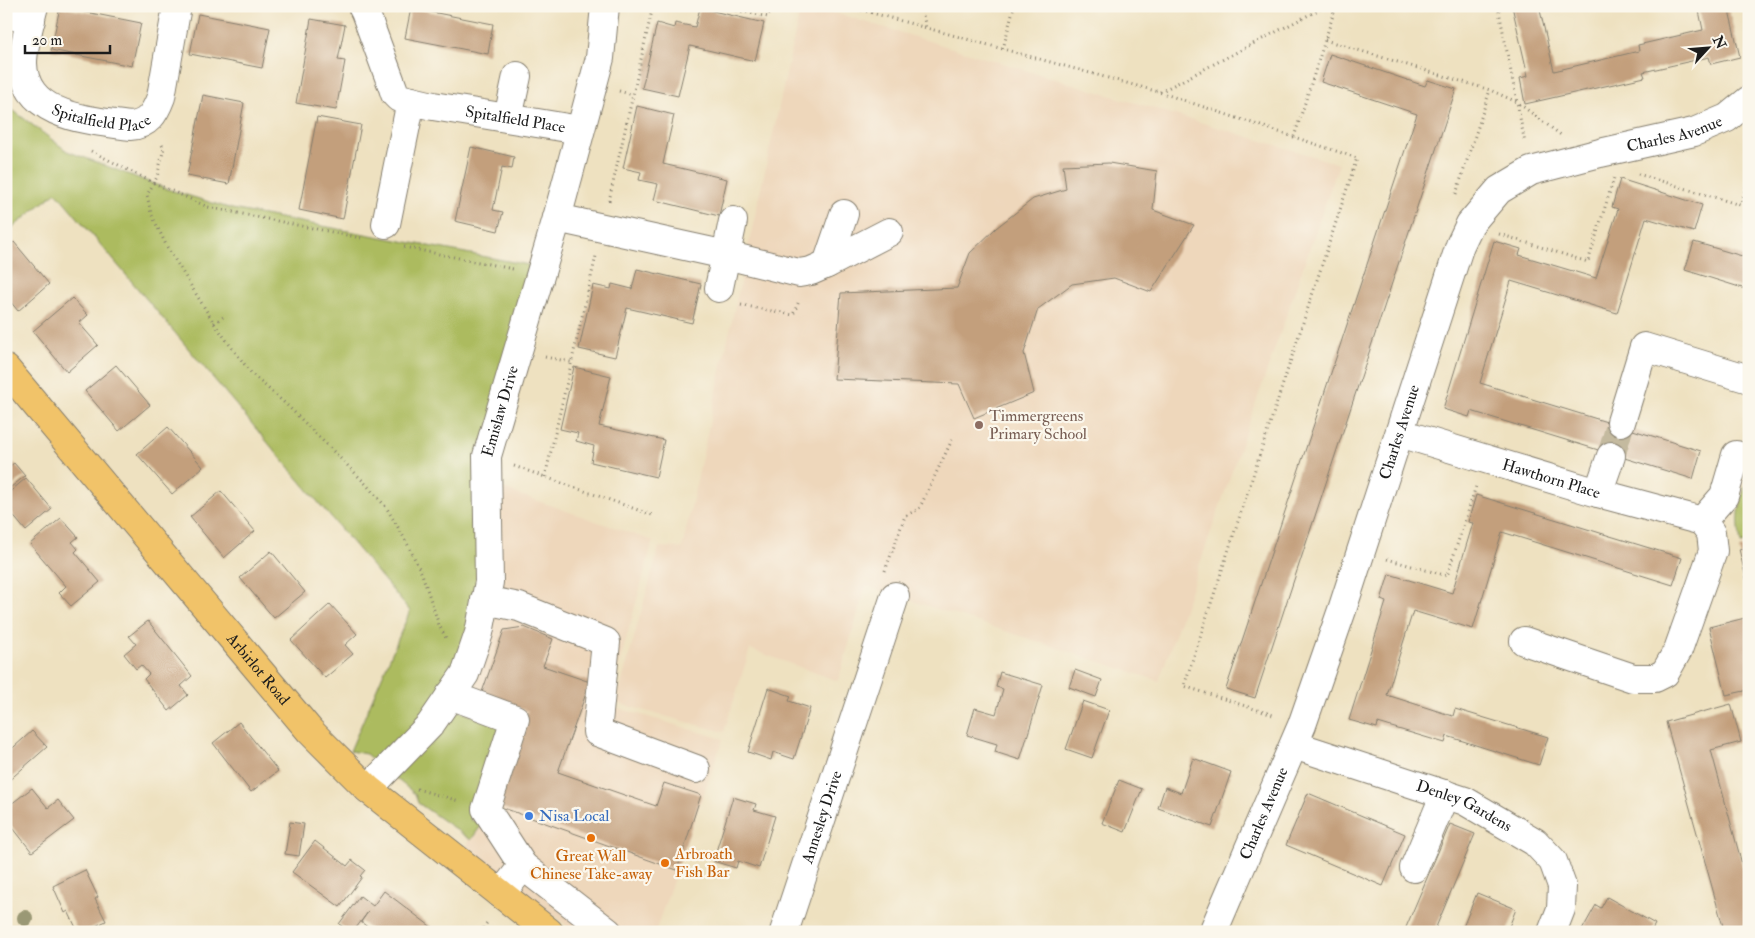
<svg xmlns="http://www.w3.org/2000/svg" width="1755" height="938" viewBox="0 0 1755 938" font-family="'IM FELL Double Pica',serif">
	<rect width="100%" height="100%" fill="#fbf7ec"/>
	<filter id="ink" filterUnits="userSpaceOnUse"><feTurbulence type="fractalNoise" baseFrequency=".02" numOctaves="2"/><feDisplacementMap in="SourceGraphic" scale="10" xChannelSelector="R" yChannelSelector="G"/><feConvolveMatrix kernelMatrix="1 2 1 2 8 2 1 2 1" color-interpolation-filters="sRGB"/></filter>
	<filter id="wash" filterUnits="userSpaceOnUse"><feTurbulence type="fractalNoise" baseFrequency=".0096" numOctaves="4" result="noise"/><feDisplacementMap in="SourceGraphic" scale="20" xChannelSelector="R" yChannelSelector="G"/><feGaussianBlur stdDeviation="1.12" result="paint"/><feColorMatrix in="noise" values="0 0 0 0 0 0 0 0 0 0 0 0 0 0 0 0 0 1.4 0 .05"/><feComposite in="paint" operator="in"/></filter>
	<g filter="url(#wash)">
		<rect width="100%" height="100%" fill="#eee1c0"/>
		<!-- built -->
		<path fill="#eed7bb" d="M801,6H812L1339,164L1159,681L866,586L838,681L750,649L724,732L616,703L659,547L682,548Z
			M503,489L653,541L608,705L723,739L655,932H575L467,847L504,725L469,711L492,621Z"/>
		<!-- green -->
		<path fill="#acbb5e" stroke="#646c3d" d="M6,105L67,151L167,189L232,209L529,265L483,581L443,705L500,726L470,820L483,823L471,840L418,803L415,794L366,754L350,751L410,611L56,192L6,233Z
			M1749,476V542L1741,544C1736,514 1739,504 1749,476Z"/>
		<g id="blocks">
			<!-- building -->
			<path fill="#c39f7c" d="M1512,6H1539L1554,71L1639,51L1638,45L1703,30L1698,6H1728L1740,57L1711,64L1709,57L1643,72L1645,77L1525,104L1520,78L1528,76Z
				M60,7L141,23L132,66L51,50Z
				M411,8L493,24L488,54L405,38Z
				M700,8L764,23L755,61L690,46L678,96L642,88L657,23L674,28L675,23L695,27Z
				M198,14L270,28L262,68L190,54Z
				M311,19L345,25L338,60L345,61L336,110L296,103Z
				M1330,54L1425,86L1428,80L1456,89L1255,698L1226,689L1417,114L1321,82Z
				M203,95L244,103L229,184L187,176Z
				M637,106L674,115L663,164L727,179L719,216L654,200L658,184L639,180L641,172L623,168Z
				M317,117L361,125L343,219L299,210Z
				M471,147L514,157L512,169L502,167L493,210L503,212L498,231L455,221Z
				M1109,163L1157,171L1153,210L1194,225L1151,292L1114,278L1072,284L1038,309L1024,353L1034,393L974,418L959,384L834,379L841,293L957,288L970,253L996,228L1033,199L1066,189L1063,165Z
				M1620,179L1702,205L1694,232L1646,218L1617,313L1511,281L1480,383L1701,451L1693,479L1471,411L1469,417L1443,409L1494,241L1521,249L1519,255L1596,278L1618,209L1612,207Z
				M14,242L49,284L18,311L6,296V249Z
				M1694,242L1749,258V290L1685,270Z
				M637,269L701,284L692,323L627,308L615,357L579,349L593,285L611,289L612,284L632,289Z
				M72,298L88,315L79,323L98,345L67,372L33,331Z
				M116,365L150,405L119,431L85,391Z
				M574,367L611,376L599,426L664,440L656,477L591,462L594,446L576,441L578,433L560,429Z
				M168,427L203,467L172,494L137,454Z
				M14,463L25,476L6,491V469Z
				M26,478L52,509L26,531L6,507V495Z
				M221,491L255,531L224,558L190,517Z
				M1476,495L1682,558L1673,585L1502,532L1473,629L1413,611L1387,695L1453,716L1455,709L1548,737L1539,765L1447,736L1445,743L1378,723L1377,728L1349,720L1386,602L1381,600L1389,574L1452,593L1473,523L1468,522Z
				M61,518L78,537L72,542L78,549L75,552L100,582L71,606L59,593L66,586L30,544Z
				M1749,547V587H1748L1739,549Z
				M271,551L305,592L274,618L240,578Z
				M330,604L357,634L345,645L353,654L325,678L291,640Z
				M1749,617V690L1726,695L1709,627Z
				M148,621L192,676L181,686L188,695L169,711L144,679L149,674L141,665L136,669L124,654L136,644L129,636Z
				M524,627L553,639L543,666L590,682L558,772L656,806L664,783L701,795L677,870L495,805L528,711L481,695L504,630Z
				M1075,670L1102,680L1096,697L1069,687Z
				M1000,672L1043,685L1020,760L995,752L997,744L967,735L975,708L996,714L1003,689L996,687Z
				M768,688L791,696L789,701L810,708L794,759L773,752L771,760L748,752Z
				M1083,701L1109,710L1092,758L1066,749Z
				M1731,704L1741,742L1711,750L1749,890V923L1724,930L1666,722Z
				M239,722L278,771L251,792L213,743Z
				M32,731L47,747L6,783V754Z
				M1193,758L1231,772L1212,827L1158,808L1165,787L1181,793Z
				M1119,780L1142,789L1125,832L1102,823Z
				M32,788L48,808L58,800L74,820L32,852L6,819V808Z
				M1308,793L1405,834L1383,886L1286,845Z
				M733,797L756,804L754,810L775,816L759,868L738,861L736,868L713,861Z
				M290,822L304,824L299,856L285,854Z
				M1450,824L1475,834L1434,932H1404Z
				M315,841L347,866L352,860L365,870L360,876L362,877L340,907L292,872Z
				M85,870L98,897L95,899L106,921L83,932H78L68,911L65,913L53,886Z
				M384,891L438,932H374L361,922L368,912L353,932H350L339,924L360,896L373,906Z
				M1477,893L1516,909L1507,932H1461Z
				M1607,897L1655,924L1651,932H1581L1596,905L1601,908Z"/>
		</g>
	</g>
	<g filter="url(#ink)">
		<use href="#blocks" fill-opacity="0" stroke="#857e6e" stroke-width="1"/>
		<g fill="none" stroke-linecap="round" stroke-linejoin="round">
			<!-- minor-tunnel -->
			<path stroke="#c4ba9f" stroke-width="28" stroke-dasharray="28 14" stroke-linecap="butt" d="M1611,456L1621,422"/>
			<defs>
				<g id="minor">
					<path id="s1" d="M34,6C30,22 23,47 23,63C24,117 89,120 130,126C148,125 155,113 161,97L177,6"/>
					<path id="s2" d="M362,6L365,12L393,88L395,94L399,98L433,106L580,130"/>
					<path d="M6,14L31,20"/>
					<path d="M508,118L517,76"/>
					<path d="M844,214L827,264L889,232"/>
					<path d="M557,218L726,255L799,273L811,271L827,264"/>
					<path d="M386,224L411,101"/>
					<path d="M719,288L733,221"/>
					<path d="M1621,422L1644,347L1749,379"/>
					<path id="s3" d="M1400,433L1598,493L1702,521"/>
					<path d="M1598,493L1611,456"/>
					<path d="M1702,521L1724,496L1736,455"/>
					<path d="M485,600L519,607L606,642L597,732L696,769"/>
					<path d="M1524,641L1633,678H1655L1665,673L1678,650L1713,551L1711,533L1702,521"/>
					<path d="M450,695L515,719L486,809L523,866"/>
					<path id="s4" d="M1294,745L1465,801L1535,842L1553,861L1562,886L1561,909L1552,932"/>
					<path id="s5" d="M368,789L430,725L465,674L479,633L489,582L487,456L557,218L600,58L605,6"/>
					<path d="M1414,868L1445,794"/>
					<path d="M501,894L523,866L608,932"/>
					<path id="s6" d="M784,932L895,596"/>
					<path id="s7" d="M1213,932L1302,725L1342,610L1460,245L1470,224L1499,190L1531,171L1600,153L1694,132L1727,118L1749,100"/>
				</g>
				<g id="major">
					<path id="s8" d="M6,369L310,731L368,789L549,932"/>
				</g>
			</defs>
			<!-- minor casing -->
			<use href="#minor" stroke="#857e6e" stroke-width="30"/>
			<!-- major casing -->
			<use href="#major" stroke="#857e6e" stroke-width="30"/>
			<!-- path -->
			<path stroke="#857e6e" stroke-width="3" stroke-dasharray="1 4" stroke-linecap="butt" d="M717,6L768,17L772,9L779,6
				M847,6L1159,92L1357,158L1184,686L1276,716
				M921,6L926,28
				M1167,6L1170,9L1185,6
				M1498,6L1525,143
				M1325,40L1490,90L1517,102L1561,135
				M1003,49L1014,6
				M619,91L633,95
				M1160,92L1326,6
				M1294,137L1336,6
				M162,145L164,148L157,177L147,195L151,213L167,247L214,323L232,348L252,374L289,407L363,481L386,507L406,541L422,574L439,625L447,640
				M91,151L154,183L208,207L361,238
				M1638,174L1740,205L1749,179
				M1456,194L1490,90
				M609,201L653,6
				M1499,234L1588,262L1614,178
				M404,247L513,269
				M741,305L793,315L799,301
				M214,323L223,317
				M545,357L571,362
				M514,466L655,516
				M545,477L596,256
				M1387,559L1447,576L1476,486
				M885,571L905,516L919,509L952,440
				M417,789L459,801
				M480,932L489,920"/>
			<!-- minor -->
			<use href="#minor" stroke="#fff" stroke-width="28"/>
			<!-- major -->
			<use href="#major" stroke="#f1c369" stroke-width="28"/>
		</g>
		<!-- trees -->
		<circle fill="#9a9874" cx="25" cy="918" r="8"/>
	</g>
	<!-- markers -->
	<circle fill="#8d6e63" stroke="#fbf7ec" stroke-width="2" cx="979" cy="425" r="5"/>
	<circle fill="#3f7fe0" stroke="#fbf7ec" stroke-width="2" cx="529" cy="816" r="5"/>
	<g fill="#e8710a" stroke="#fbf7ec" stroke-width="2">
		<circle cx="591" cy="838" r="5"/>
		<circle cx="665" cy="863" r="5"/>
	</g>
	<g text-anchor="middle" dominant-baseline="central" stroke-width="4.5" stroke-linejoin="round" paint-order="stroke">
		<!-- street labels -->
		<g font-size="16" fill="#1c1c1c" stroke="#fbf7ec">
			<text stroke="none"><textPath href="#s1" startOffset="166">Spitalfield Place</textPath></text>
			<text stroke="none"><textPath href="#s2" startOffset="218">Spitalfield Place</textPath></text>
			<text stroke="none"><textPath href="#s7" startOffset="984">Charles Avenue</textPath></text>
			<text stroke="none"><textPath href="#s5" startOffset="419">Emislaw Drive</textPath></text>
			<text stroke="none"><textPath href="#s7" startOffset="534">Charles Avenue</textPath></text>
			<text stroke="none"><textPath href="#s3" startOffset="158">Hawthorn Place</textPath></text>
			<text stroke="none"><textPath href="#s8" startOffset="392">Arbirlot Road</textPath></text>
			<text stroke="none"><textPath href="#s4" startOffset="181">Denley Gardens</textPath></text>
			<text stroke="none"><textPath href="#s7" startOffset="129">Charles Avenue</textPath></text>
			<text stroke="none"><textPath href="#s6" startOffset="121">Annesley Drive</textPath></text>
		</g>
		<!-- education labels -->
		<g font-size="16" fill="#785e54" stroke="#fbf7ec" text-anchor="start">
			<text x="989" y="416">Timmergreens<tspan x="989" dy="18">Primary School</tspan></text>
		</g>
		<!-- shop labels -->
		<g font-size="16" fill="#366cbe" stroke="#fbf7ec" text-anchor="start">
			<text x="539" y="816">Nisa Local</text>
		</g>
		<!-- food labels -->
		<g font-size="16" fill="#c56008" stroke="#fbf7ec" text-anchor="start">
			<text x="675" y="854">Arbroath<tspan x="675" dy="18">Fish Bar</tspan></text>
			<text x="591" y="856" text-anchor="middle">Great Wall<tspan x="591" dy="18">Chinese Take-away</tspan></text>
		</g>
	</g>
	<!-- margin -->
	<rect width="1755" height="938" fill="none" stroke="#fbf7ec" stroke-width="25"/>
	<!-- north arrow -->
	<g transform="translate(1708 48) rotate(64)" stroke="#fbf7ec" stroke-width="4" paint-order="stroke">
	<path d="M0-4L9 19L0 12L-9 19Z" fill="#1c1c1c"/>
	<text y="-8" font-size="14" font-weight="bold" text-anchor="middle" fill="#1c1c1c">N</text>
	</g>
	<!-- scale -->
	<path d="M25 45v8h85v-8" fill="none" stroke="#1c1c1c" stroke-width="2.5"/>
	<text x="32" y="45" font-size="15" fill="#1c1c1c" stroke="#fbf7ec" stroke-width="4" paint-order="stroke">20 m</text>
</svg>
